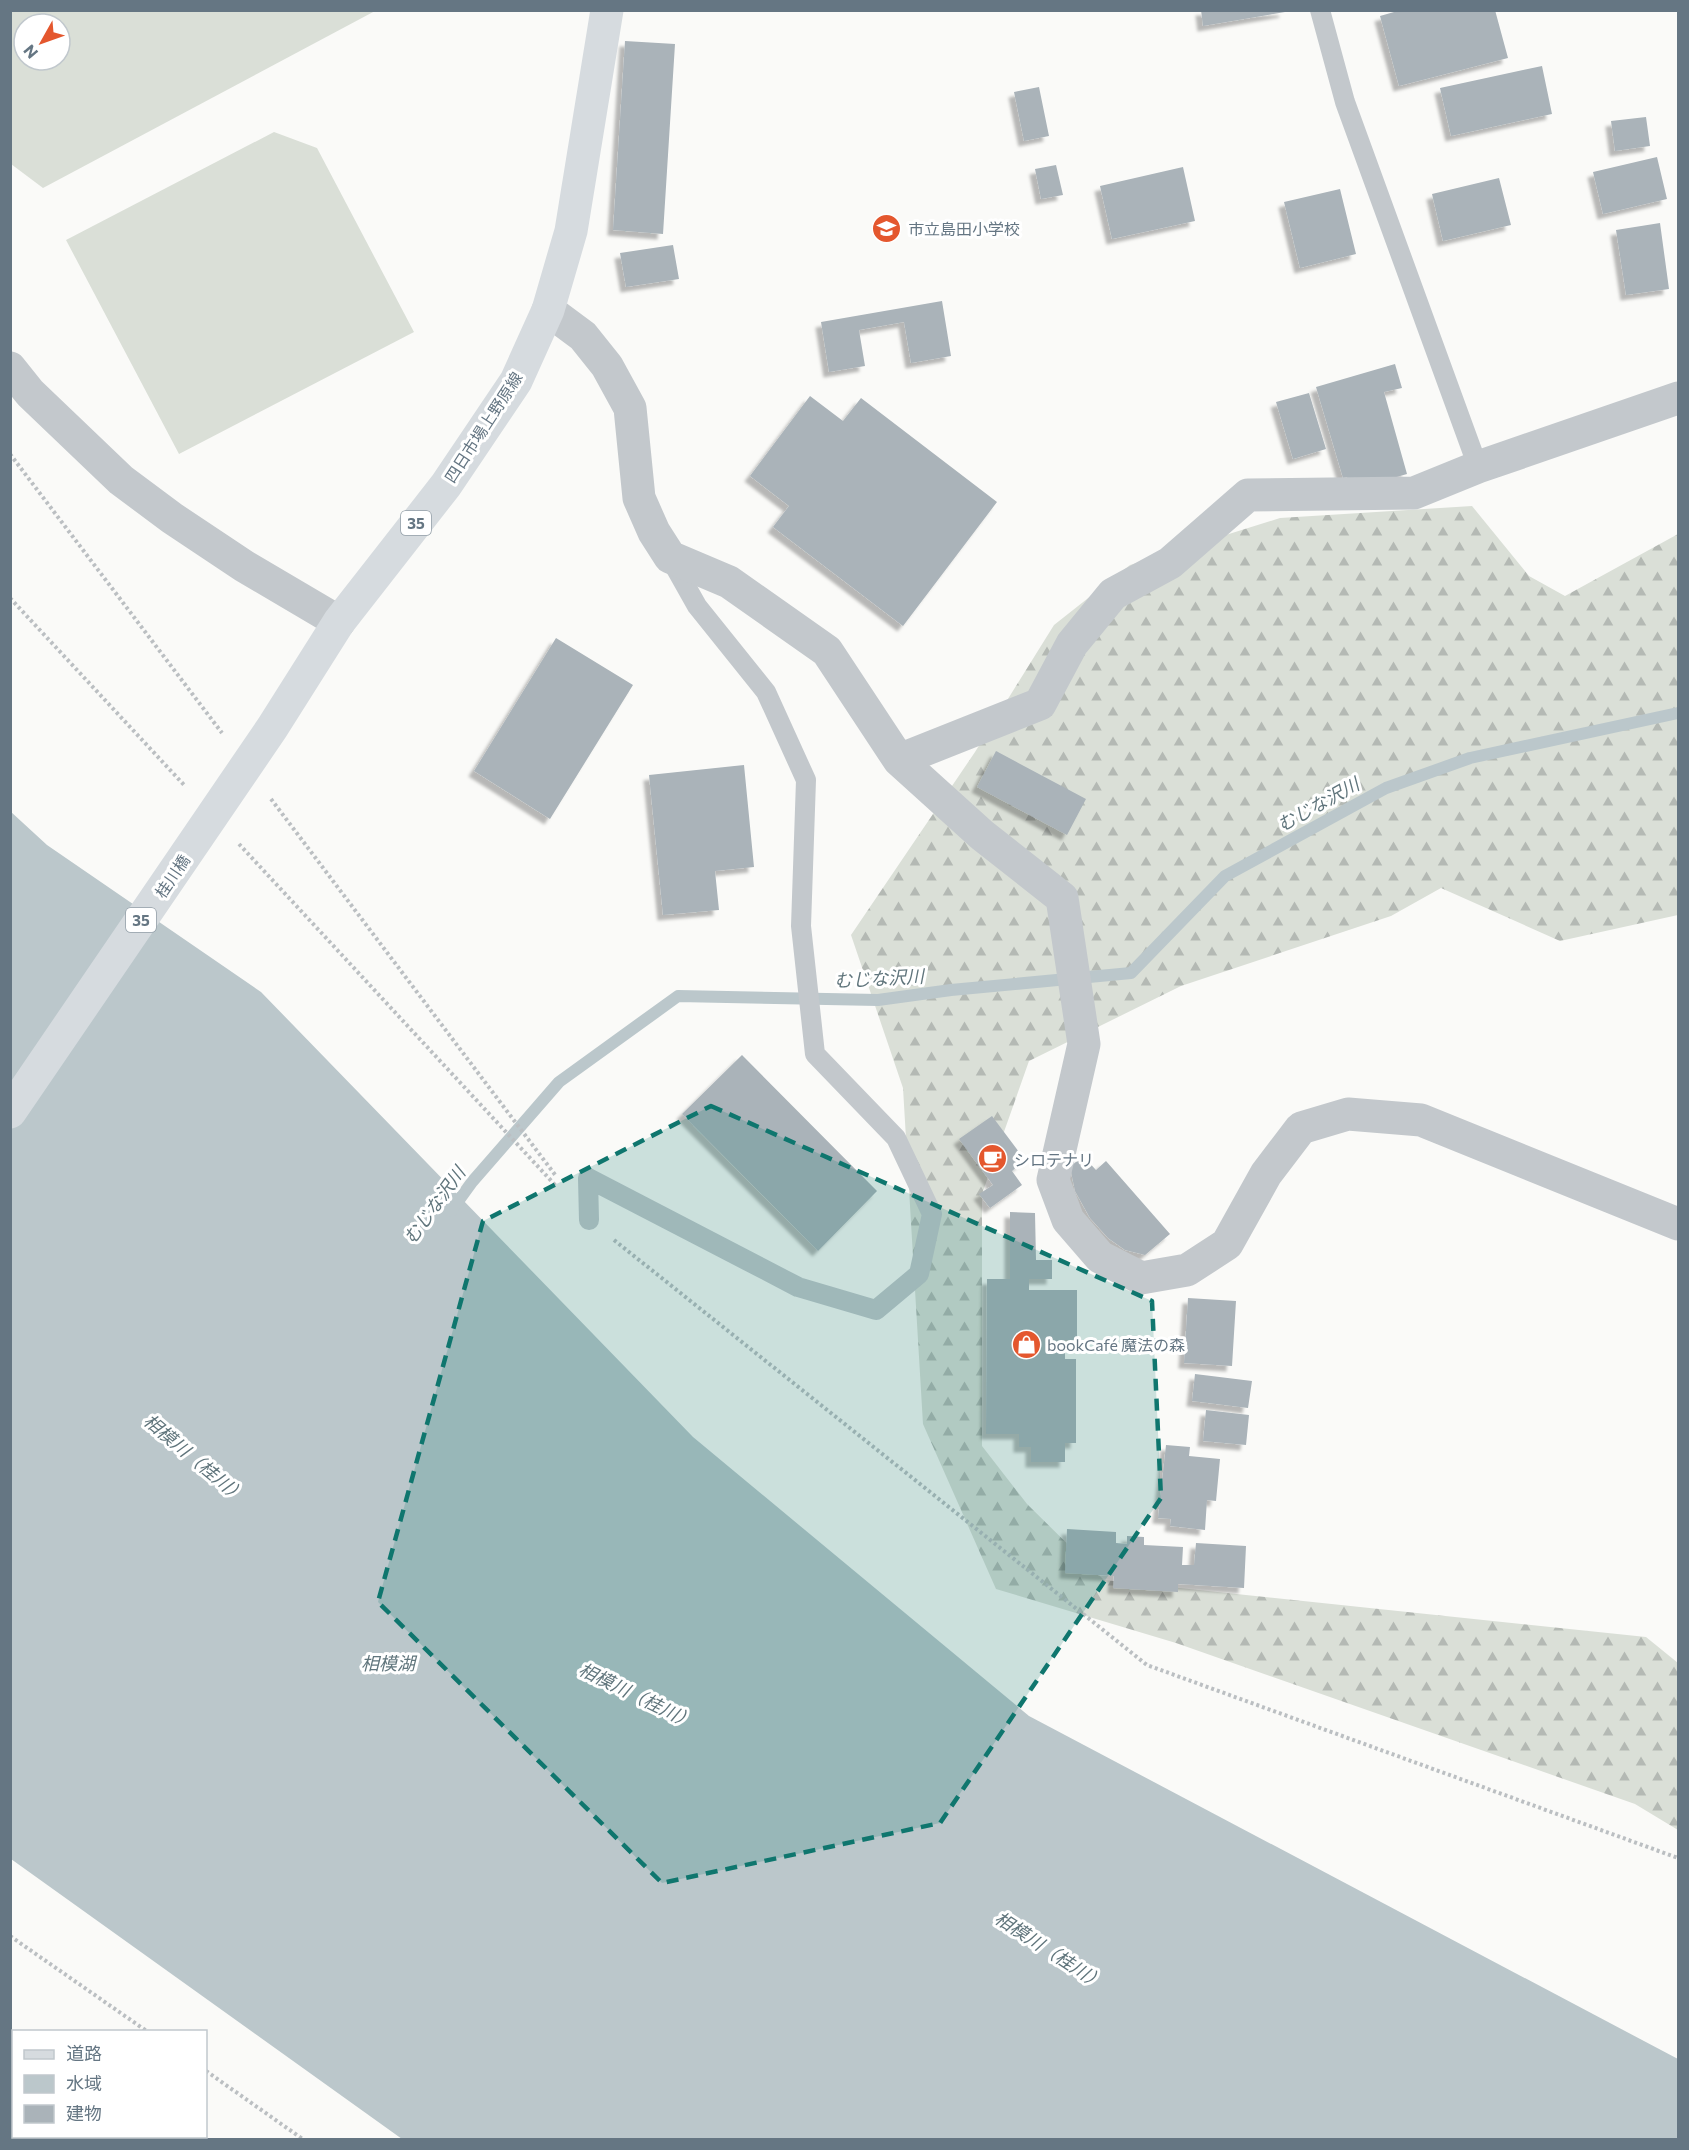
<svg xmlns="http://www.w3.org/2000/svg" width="1689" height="2150" viewBox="0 0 1689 2150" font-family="Commissioner,'Noto Sans JP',sans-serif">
	<defs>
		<pattern id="forest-firs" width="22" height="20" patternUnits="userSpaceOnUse" patternTransform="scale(1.5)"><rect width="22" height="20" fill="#dadfd7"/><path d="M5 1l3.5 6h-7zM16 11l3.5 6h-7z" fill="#b4b9b4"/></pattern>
		<filter id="shadow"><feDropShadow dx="-5.5" dy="5.5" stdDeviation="1.5" flood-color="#0004"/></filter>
	</defs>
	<rect width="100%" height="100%" fill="#fafaf8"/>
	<!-- forest -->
	<path fill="url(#forest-firs)" d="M1472,506L1529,576L1565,596L1678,534V915L1560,941L1441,888L1391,916L1181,986L1029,1061L982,1194V1446L1027,1504L1104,1580L1646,1637L1678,1663V1830L1635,1804L1176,1643L996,1589L923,1424L903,1088L851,935L975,752L1054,625L1130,565L1280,518Z"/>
	<!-- pitch -->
	<path fill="#dadfd7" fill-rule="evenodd" d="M11,10H375V11L43,188L11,164ZM24,24H60V60H24Z
		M274,132L317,148L414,332L179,454L66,240Z"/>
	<!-- water -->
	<path fill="#bbc7cb" d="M10,811L47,845L261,992L693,1437L1029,1716L1678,2059V2139H402L11,1859Z"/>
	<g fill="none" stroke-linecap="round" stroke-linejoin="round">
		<!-- stream -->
		<path stroke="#bbc7cb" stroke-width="12" d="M451,1211L472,1182L559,1082L678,996L878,1000L951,990L1131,973L1225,876L1386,788L1470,758L1678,713"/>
	</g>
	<!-- building -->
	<path fill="#aab3b9" filter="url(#shadow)" d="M1201,10H1284L1285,12L1203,26Z
		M1401,10H1495L1508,58L1399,86L1380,16Z
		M625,41L675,44L663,234L613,230Z
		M1542,66L1552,114L1451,136L1440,88Z
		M1039,87L1049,136L1024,141L1014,92Z
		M1646,117L1650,146L1615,151L1611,121Z
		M1657,157L1667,199L1603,214L1593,172Z
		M1056,165L1063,195L1041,199L1035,169Z
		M1183,167L1195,221L1112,239L1100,186Z
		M1499,178L1511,225L1443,241L1432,194Z
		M1340,189L1356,254L1300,268L1284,202Z
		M1660,223L1669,289L1626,295L1616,230Z
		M673,245L679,279L626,287L620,253Z
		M942,301L951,356L911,363L904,322L859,330L865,366L829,372L821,322Z
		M1395,364L1402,388L1384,392L1407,474L1351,490L1347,477L1343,478L1316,387Z
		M1309,393L1326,449L1293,459L1276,402Z
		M810,396L843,421L861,398L997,502L903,626L773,527L789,506L750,476Z
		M556,638L633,685L550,819L474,771Z
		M996,751L1086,799L1067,835L977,787Z
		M744,765L754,867L715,871L719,910L663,915L649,775Z
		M742,1055L877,1191L818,1251L682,1114Z
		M992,1116L1025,1160L1012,1171L1022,1185L990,1208L979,1194L993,1185L959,1139Z
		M1083,1156L1096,1170L1106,1161L1170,1234L1145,1255L1125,1250L1108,1238L1090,1218L1075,1191L1070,1167Z
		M1010,1212L1035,1213L1036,1260H1052V1279H1029V1290H1077V1340H1065V1359H1076V1443H1065V1462H1031V1447H1019V1434H986L987,1279H1010Z
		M1188,1298L1236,1301L1232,1366L1184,1363Z
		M1195,1374L1252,1381L1248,1408L1192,1401Z
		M1206,1410L1249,1415L1246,1445L1203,1441Z
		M1166,1445L1190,1447L1189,1456L1220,1459L1216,1501L1207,1500L1205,1530L1170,1526L1171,1519L1158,1518Z
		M1067,1529L1116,1532V1543L1127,1544V1536L1144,1537V1545L1183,1547L1182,1565H1194L1196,1543L1246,1546L1244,1588L1178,1584V1592L1113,1588L1114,1576L1065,1573Z"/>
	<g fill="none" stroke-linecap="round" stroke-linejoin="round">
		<!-- path -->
		<path stroke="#bbbfc2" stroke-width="4" stroke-dasharray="3 3" stroke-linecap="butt" d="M10,454L222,733
			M10,598L185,786
			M271,799L556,1176
			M239,844L556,1186
			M614,1240L1147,1665L1678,1858
			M10,1936L148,2032
			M206,2071L304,2140"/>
		<!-- service -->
		<path stroke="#c3c8cc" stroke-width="20" d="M1320,10L1345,102L1478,467
			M589,1220L588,1178L798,1287L876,1310L919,1274L932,1214L896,1138L815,1054L801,926L806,780L766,692L697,606L670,558"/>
		<!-- minor -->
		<path stroke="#c3c8cc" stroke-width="33" d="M548,310L583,336L607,366L630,408L639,498L654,532L670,557L729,582L827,651L899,760L982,835L1062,898L1084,1044L1053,1180L1068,1220L1100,1257L1141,1278L1187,1270L1227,1244L1266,1174L1301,1128L1348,1114L1421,1120L1678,1224
			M10,368L30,393L121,480L172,518L244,566L339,622
			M899,760L1040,704L1072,644L1113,594L1170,563L1248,495L1414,493L1478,467L1678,398"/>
		<!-- primary -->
		<path stroke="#d6dbdf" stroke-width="33" d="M10,1112L272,728L339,622L446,485L516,381L548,310L571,231L607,10"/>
	</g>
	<!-- marked area -->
	<path fill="#0f766e" fill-opacity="0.2" stroke="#0f766e" stroke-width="4.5" stroke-dasharray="12 8" stroke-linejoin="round" d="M711,1106L1152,1301L1161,1498L940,1823L662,1883L378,1602L483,1221Z"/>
	<!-- icons -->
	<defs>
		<symbol id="school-disc" viewBox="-11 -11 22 22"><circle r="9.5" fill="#e4572e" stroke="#fff"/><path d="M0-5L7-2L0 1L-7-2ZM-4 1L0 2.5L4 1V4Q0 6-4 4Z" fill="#fff"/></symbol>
		<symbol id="cafe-disc" viewBox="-11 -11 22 22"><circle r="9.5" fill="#e4572e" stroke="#fff"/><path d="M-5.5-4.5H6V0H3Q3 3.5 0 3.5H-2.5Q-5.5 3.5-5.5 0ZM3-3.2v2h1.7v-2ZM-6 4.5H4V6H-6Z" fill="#fff"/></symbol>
		<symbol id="shop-disc" viewBox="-11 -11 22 22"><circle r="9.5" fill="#e4572e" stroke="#fff"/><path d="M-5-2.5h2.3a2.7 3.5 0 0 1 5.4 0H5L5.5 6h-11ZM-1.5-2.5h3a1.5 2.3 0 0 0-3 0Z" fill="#fff"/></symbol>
	</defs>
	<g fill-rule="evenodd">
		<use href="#school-disc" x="870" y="212" width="33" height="33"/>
		<use href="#cafe-disc" x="976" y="1142" width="33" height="33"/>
		<use href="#shop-disc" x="1010" y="1328" width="33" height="33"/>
	</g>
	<g text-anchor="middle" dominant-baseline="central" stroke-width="6" stroke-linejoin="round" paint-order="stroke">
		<!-- shield labels -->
		<g fill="#fff" stroke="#939fa8" stroke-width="1.5">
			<rect x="401" y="511" width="30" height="24" rx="4.5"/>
			<rect x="126" y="908" width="30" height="24" rx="4.5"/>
		</g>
		<g font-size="15" font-weight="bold" fill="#657683">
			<text x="416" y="523">35</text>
			<text x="141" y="920">35</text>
		</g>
		<!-- poi labels -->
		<g font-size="16" fill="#657683" stroke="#fff" text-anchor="start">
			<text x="908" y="228">市立島田小学校</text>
			<text x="1014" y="1159">シロテナリ</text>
			<text x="1047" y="1344">bookCafé 魔法の森</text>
		</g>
		<!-- street labels -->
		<g font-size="16" fill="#657683" stroke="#fff">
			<text transform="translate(483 427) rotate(-57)">四日市場上野原線</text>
			<text transform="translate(172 876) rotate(-56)">桂川橋</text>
		</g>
		<!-- water labels -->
		<g font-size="18" font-style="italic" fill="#60757c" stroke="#fff">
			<text transform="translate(1318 804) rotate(-29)">むじな沢川</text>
			<text transform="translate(879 978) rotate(-3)">むじな沢川</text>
			<text transform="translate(434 1205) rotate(-54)">むじな沢川</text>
			<text transform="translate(195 1458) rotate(40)">相模川（桂川）</text>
			<text x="388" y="1663">相模湖</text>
			<text transform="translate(637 1695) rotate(26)">相模川（桂川）</text>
			<text transform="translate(1050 1950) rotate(33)">相模川（桂川）</text>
		</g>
	</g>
	<!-- border -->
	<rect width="1689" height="2150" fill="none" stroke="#657683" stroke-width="24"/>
	<!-- legend -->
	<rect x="12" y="2030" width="195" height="108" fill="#ffffff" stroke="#c1c8cd" stroke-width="1.5"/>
	<rect x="24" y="2050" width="30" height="9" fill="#d6dbdf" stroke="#c1c8cd" stroke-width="1.5"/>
	<text x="66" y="2060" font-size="18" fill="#657683">道路</text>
	<rect x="24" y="2075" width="30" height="18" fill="#bbc7cb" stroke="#c1c8cd" stroke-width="1.5"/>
	<text x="66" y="2090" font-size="18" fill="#657683">水域</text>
	<rect x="24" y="2105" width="30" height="18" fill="#aab3b9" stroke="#c1c8cd" stroke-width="1.5"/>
	<text x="66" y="2120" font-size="18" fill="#657683">建物</text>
	<!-- north arrow -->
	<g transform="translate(42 42) rotate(230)"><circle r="28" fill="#ffffff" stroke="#c1c8cd" stroke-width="1.5"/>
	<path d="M0-4.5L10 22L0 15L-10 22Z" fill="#e4572e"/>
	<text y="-9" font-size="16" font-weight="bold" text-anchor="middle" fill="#657683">N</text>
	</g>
</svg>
